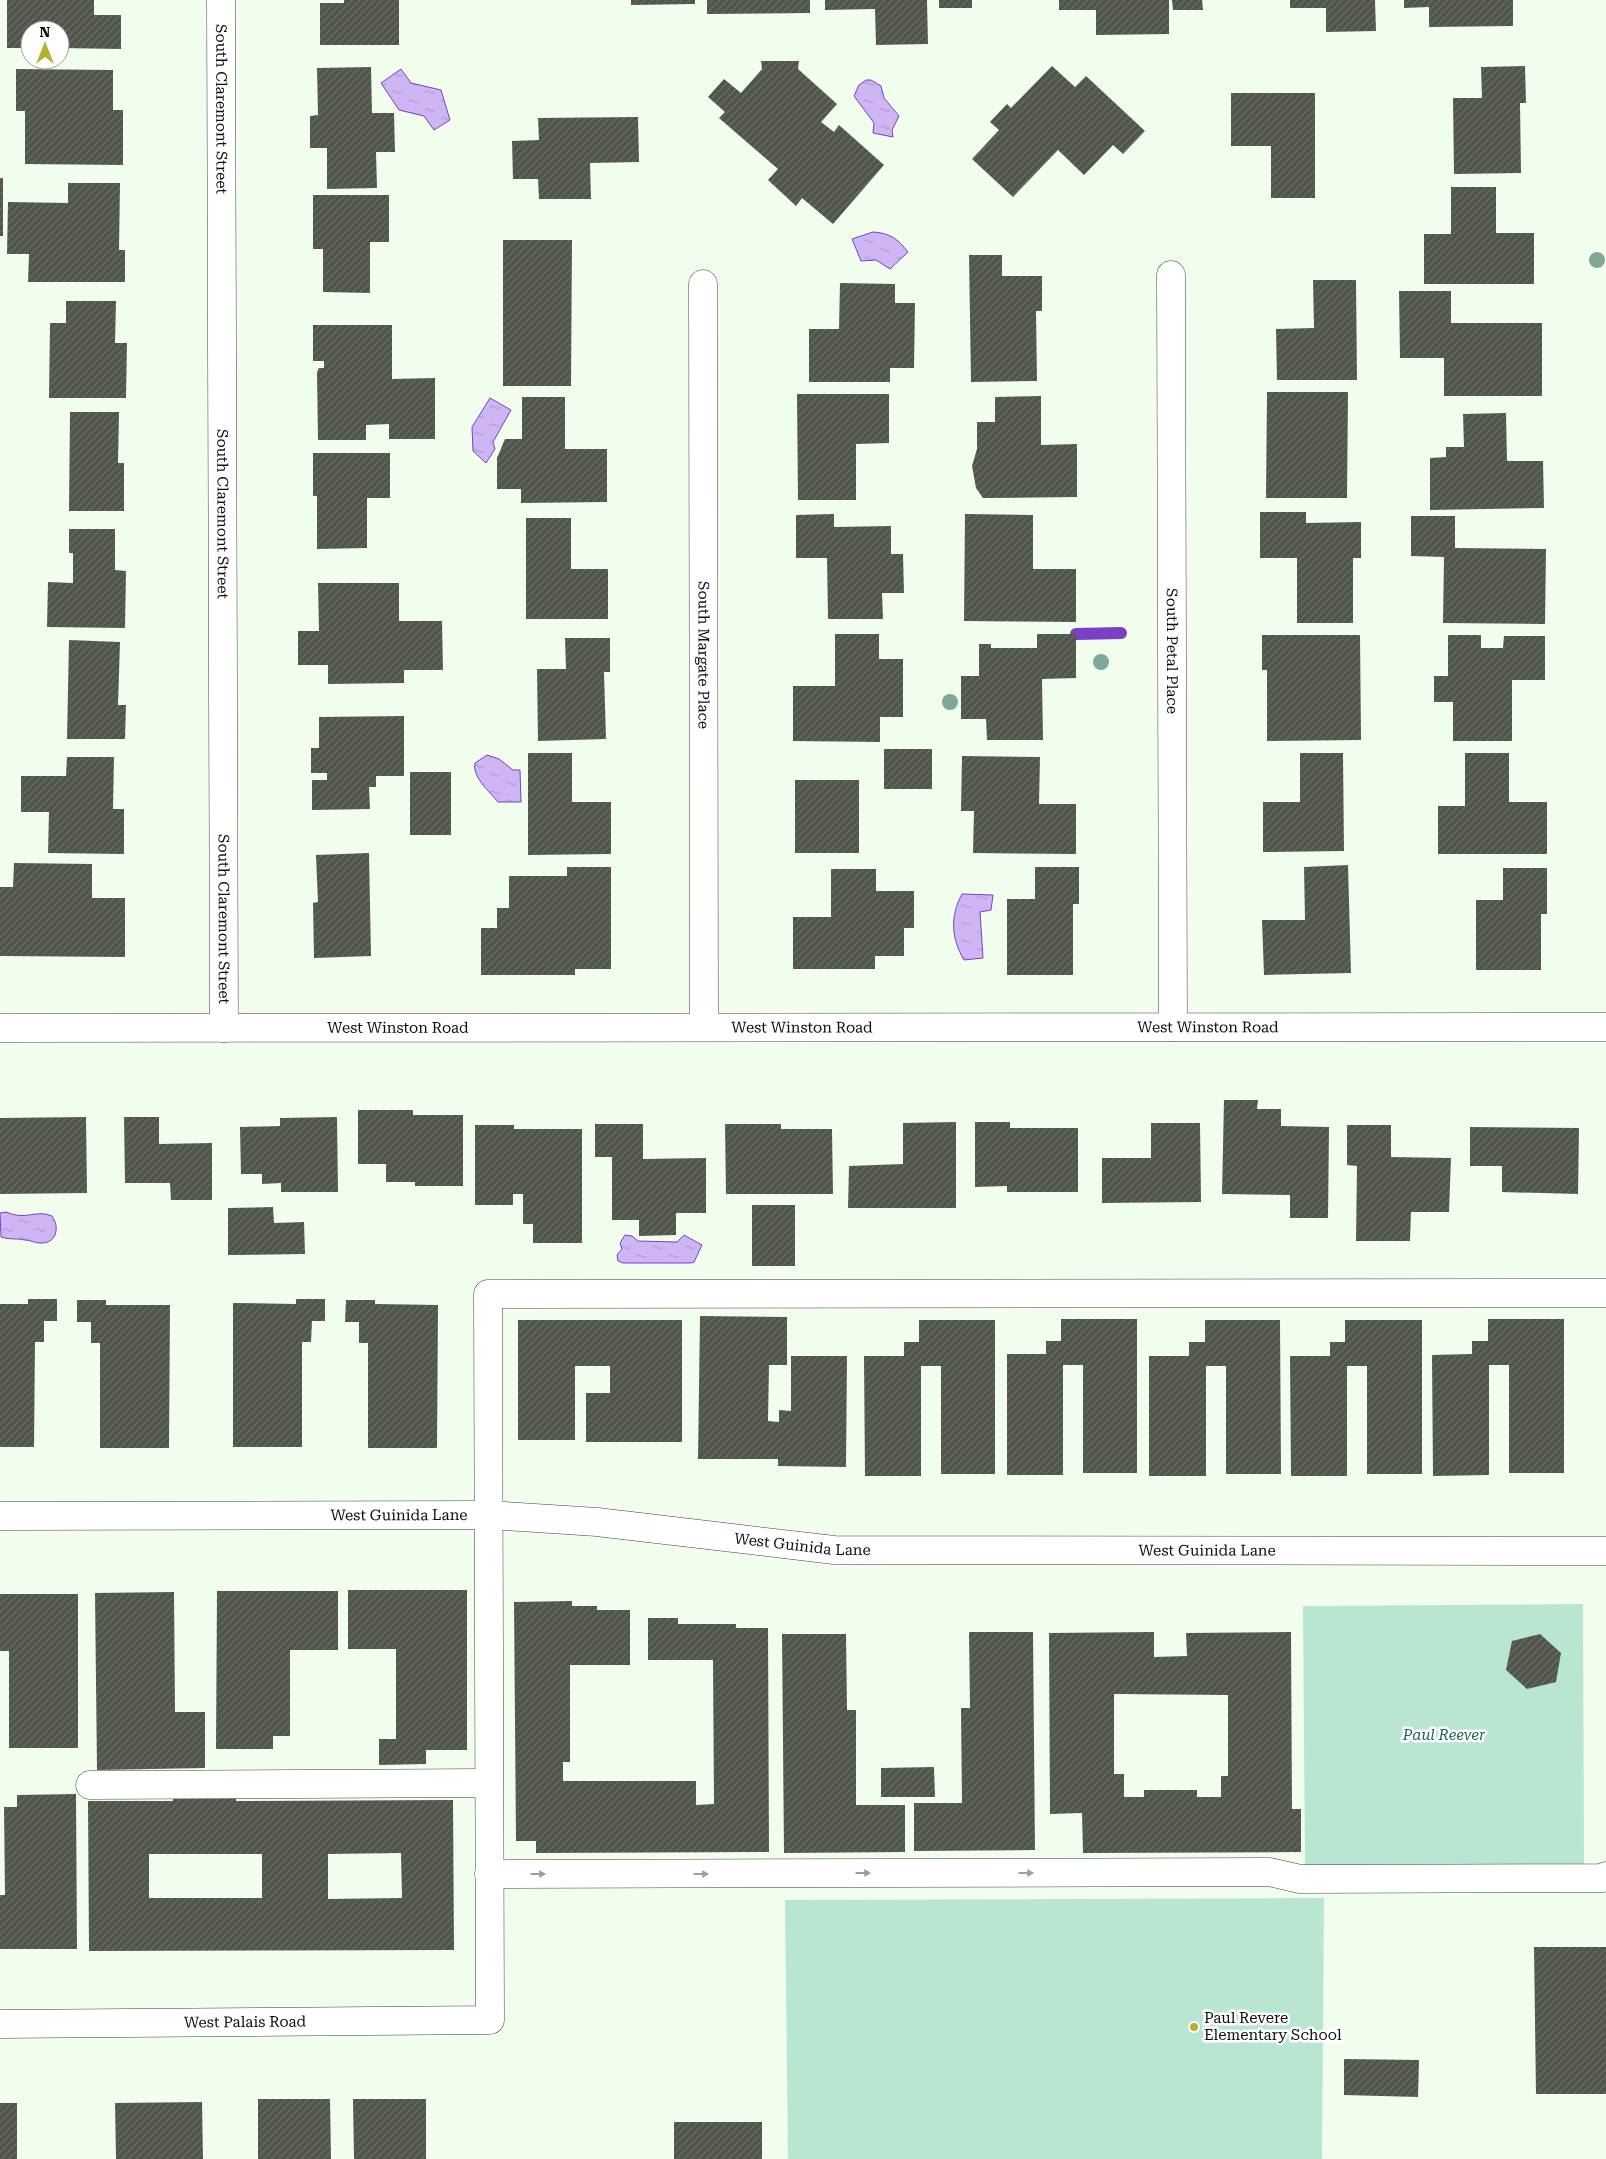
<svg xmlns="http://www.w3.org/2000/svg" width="1606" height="2159" viewBox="0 0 1606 2159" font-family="'Roboto Serif',serif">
	<defs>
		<pattern id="water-ripples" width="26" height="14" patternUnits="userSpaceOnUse" patternTransform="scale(1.25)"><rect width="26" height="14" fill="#ceb5f3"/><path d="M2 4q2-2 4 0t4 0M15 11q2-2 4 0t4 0" fill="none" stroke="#b09acf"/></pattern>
		<pattern id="building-hatch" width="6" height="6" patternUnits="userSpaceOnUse" patternTransform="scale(1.25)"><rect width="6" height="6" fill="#50554a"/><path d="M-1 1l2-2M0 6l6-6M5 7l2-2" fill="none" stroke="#6a6d65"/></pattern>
	</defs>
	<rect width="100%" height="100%" fill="#f1feee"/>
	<!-- grass -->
	<path fill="#b9e6d0" d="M1583,1604L1584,1864L1305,1865L1303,1606Z
		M1324,1898L1322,2159H788L785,1900Z"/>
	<!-- water -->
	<path fill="url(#water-ripples)" stroke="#7a40c5" d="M401,69L411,83L441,90L450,120L434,130L424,116L399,110L381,83Z
		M866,80H871L881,86L884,98L899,116L892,130L893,137L873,133L874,123L854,96L859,85Z
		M873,232C890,233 898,239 908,252L890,269L876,260L861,261L852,239Z
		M490,398L511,410L493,442L495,449L486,463L473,451L472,427Z
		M487,755L499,759L513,770H520L521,802H498C489,791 472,777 475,763Z
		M962,894L993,895L991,910L980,912L983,958L964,960C951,938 950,916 962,894Z
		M6,1212C25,1221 37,1209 52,1216C60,1227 57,1244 40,1243C35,1243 30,1240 25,1240C16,1238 9,1240 1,1237L0,1213Z
		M625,1235L632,1236L638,1241L677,1242L684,1235L702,1245L694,1262L691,1263H623L618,1261L617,1255L622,1249L620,1243Z"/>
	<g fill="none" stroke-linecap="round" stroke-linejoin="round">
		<!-- stream -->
		<path stroke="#7a40c5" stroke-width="12" d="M1076,634L1121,633"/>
	</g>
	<!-- building -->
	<path fill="url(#building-hatch)" fill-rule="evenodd" d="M7,0H94V15H121V49L60,48V30H30V48H7Z
		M344,0H399V45H320V3H344Z
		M631,0H695V4L631,5Z
		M707,0H810V13L707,14Z
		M825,0H927L928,44L876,45L875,9L825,10Z
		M939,0H972V8H939Z
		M1059,0H1169V34L1096,35V10H1059Z
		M1172,0H1202L1203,10H1173Z
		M1290,0H1375L1376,31L1326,32V8H1290Z
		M1404,0H1513V26L1429,27V7L1404,8Z
		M761,61H799L798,69L837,104L821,122L834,132L839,125L884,165L833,224L802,198L796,206L768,180L778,169L719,118L725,112L708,97L724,79L741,93L762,69Z
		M1052,66L1075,87L1086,76L1145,131L1123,154L1113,145L1084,175L1058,150L1013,197L972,159L999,130L990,122L1007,104L1011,108Z
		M1525,66L1526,103H1520L1521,173L1454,174L1453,98H1482L1481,67Z
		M371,67L372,113H394L395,152H376L377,188L327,189V148H310V116L318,115L317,68Z
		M16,69L113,70V110H123V165L25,164V111H16Z
		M1231,93H1315V198H1271V146H1231Z
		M638,117L639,162L590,163L591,199H539L538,179H513L512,141L539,140L538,118Z
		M0,178H3V236H0Z
		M68,183H120L119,250H125V282H28L29,254H7L8,202L68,203Z
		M1451,187H1496V233H1534V284H1424V234H1451Z
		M313,195H389V242H370V293L323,292V249H313Z
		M503,240H572L571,386H503Z
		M969,255H1002V276H1042V311H1036L1037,381L971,382Z
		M1313,280H1356L1357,380H1277L1276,329L1314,328Z
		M840,283L895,284V303H915L914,368H890V382H809V329H839Z
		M1399,291H1451V323H1542V396H1444V358H1400Z
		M66,301H116L115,343H127L126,398H49L50,323H66Z
		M313,325H392V379L435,378V439H389V424L366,425V440H318L317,372L319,368H324V361H313Z
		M1267,392H1348L1347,498H1266Z
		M797,394H889V443L856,444V500H798Z
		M1041,396V445L1077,444V497L983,498L976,488L972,466L977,449V422H995V397Z
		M522,397H565V449H607V502L521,503V489H497V458L505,439H522Z
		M70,412H119L118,463H124V511H69Z
		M1506,413L1507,461H1543L1544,508L1430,510V458L1446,457V447H1464L1463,414Z
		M313,453H390V498H367V548L317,549V496H313Z
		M1260,512H1306V523L1361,522V558H1353V623H1297V558H1260Z
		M834,514V527L891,526V554H903L904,593H882L883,619H828L827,558H796V515Z
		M965,514L1033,515V569H1076V622L964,621Z
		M1411,516H1455V548L1546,549L1545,624L1443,623L1444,557L1411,556Z
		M526,518H571V569H608V619H526Z
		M69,529H115V570L126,571L125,628L47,627L48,582L73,583V553H69Z
		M318,583H399V621H442L443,670H404V683L328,684V665H298V631H319Z
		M835,634H879V659H903V717H880V742L793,741V686H835Z
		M1037,634H1076V678L1042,679L1043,740H987L986,719H961V676H979V644H991V648H1037Z
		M1262,635H1360L1361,740L1267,741V670H1262Z
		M1448,635H1481V648H1503L1504,636H1545V680H1512V741H1453V702H1434V676H1448Z
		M565,638H610V672H604L606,739L538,741L537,669H566Z
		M69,640L120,642L118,705H126L125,739H67Z
		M404,716V776H376V787H369L370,809L312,810V780H327V773H311V748H319V717Z
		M884,749H932V789H884Z
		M528,753H572V802H611V854L528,855Z
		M1300,753H1343L1344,851L1263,852V802H1300Z
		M1465,753H1509V802H1547V854H1438V806H1465Z
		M962,756L1040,757L1039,804H1076V854L973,853L974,811H961Z
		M67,757H114L113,809H124V854L48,853L49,812H21V776H66Z
		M410,772H451V835H410Z
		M795,780H859V853H795Z
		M369,853L371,956L314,958L313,903L318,902L316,855Z
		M14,863L92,864V898H125V957L0,956V887H13Z
		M1348,865L1351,973L1264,975L1262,920H1305L1304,867Z
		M567,867H611V969H575V975H481V928H497V908H509V876H567Z
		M1035,867H1079V904H1073V975H1007V899H1035Z
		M1503,868H1547V914H1541V970H1476V900H1503Z
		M831,869H876V891H914V928H904V956H875V969H793V917H831Z
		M1224,1100H1258L1257,1109H1281V1126L1329,1127L1328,1218H1290V1195L1222,1194Z
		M358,1110H413V1115H463V1186H415V1182H386V1164H358Z
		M86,1117L87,1193L0,1194V1118Z
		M124,1117H159V1144L212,1143V1200H171L170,1183H125Z
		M337,1117L338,1192H281V1183L262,1184V1174H241L240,1127L280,1126V1118Z
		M956,1122V1208H848L849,1166L903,1164V1123Z
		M975,1122H1010V1128H1078V1192H1007V1186L975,1187Z
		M1151,1123H1200L1201,1202L1102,1203V1158H1151Z
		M595,1124H643V1159L706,1158V1213H676V1235L639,1236V1220H612V1157H595Z
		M725,1124H781V1129H832L833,1194H726Z
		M475,1125H514V1129H582V1243H533V1224H523V1194H513V1205H475Z
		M1347,1125H1391V1157L1451,1158L1449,1212H1411L1410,1241H1356L1357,1166L1347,1165Z
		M1470,1127L1579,1128L1578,1194L1502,1192V1166H1470Z
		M752,1205H795V1266H752Z
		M273,1207L274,1223L304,1222L305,1254L228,1255V1208Z
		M28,1299H57V1321H44V1342H35L34,1447H0V1304H28Z
		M296,1299H325V1321H312L311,1342H302V1447H233V1303L296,1304Z
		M77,1300H106V1305H170L169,1448H100V1343H91V1322H77Z
		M346,1300H375V1304L438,1305L437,1448H368V1343H359V1322H345Z
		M700,1316L787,1317V1365H769L768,1421L779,1422V1410L791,1411V1356H847L846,1467L778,1466V1459H698Z
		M1061,1319H1137V1473H1083V1365H1063V1475H1007V1354H1046V1341H1061Z
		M1488,1319H1564V1473H1509V1365H1489V1475L1433,1476L1432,1355L1472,1354V1341H1488Z
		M518,1320H682V1442H586V1393H610V1366H575V1440H518Z
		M919,1320H995V1474H941V1366H921V1476H865L864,1356H904V1342H919Z
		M1205,1320H1280L1281,1474H1226V1366H1206V1476H1149V1356H1189V1342H1205Z
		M1345,1320H1422V1474H1367V1366H1347V1476H1291L1290,1356H1330V1342H1345Z
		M348,1590H467V1750H426V1764L379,1765V1739H396V1649H348Z
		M217,1591H338V1650H290V1736H273V1749H216Z
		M174,1592L175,1712H205V1768L97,1770L95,1593Z
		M0,1594H78V1748H9V1651H0Z
		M572,1601V1606H597V1610H630V1665H570V1762H563V1781H696V1805L714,1804L713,1660H648V1618H678V1624H736V1628H768L769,1852L536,1853V1841H516L514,1602Z
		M969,1632H1033L1035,1850L914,1851V1803H962L961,1708H970Z
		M1154,1632V1657L1187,1656L1186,1633L1291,1632L1292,1809H1301V1852L1083,1853L1082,1813L1050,1814L1049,1633ZM1114,1694L1228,1695V1776H1221V1797H1197V1790H1144V1797H1124V1774H1114Z
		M782,1634H846L847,1710H856V1805H905V1852L784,1853Z
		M1540,1634L1561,1653L1556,1682L1527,1689L1506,1670L1512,1641Z
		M934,1767L935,1797H881V1768Z
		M76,1794L77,1949H0V1895H5L4,1807H17V1795Z
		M173,1794H236V1801L453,1800L454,1950L89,1951L88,1801H173ZM401,1853L402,1898L328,1899V1854ZM149,1854H262V1898H149Z
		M1534,1947H1606V2094H1536Z
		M1344,2059L1419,2060L1418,2097L1344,2095Z
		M258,2099H330L331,2159H258Z
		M353,2099H426V2159H354Z
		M202,2102L203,2159H116L115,2103Z
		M0,2103H17V2159H0Z
		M674,2122H762V2159H674Z"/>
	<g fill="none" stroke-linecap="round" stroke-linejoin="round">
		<defs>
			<g id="minor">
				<path id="s1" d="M221,0L224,1028"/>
				<path id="s2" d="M1171,275L1173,1027"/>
				<path id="s3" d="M703,284L704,1027"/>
				<path id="s4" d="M0,1028L1606,1027"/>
				<path id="s5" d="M0,1516L489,1515L597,1522L834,1550L1606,1551"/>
				<path d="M90,1785L488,1783"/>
				<path d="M489,1874L1269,1872L1300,1879L1602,1878L1606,1876"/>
				<path id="s6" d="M0,2024L490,2020L488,1294L1606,1293"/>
			</g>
		</defs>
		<!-- minor casing -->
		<use href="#minor" stroke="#404040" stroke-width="29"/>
		<!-- minor -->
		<use href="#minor" stroke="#fff" stroke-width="28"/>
	</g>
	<!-- trees -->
	<g fill="#7fa89a">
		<circle cx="1597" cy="260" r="8"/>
		<circle cx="1101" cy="662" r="8"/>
		<circle cx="950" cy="702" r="8"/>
	</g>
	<!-- one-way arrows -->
	<defs><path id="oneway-solid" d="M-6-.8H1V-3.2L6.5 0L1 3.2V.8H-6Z" transform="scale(1.25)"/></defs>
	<g fill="#9e9e9e">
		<use href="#oneway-solid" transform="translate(863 1873)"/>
		<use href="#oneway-solid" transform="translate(1026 1873)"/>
		<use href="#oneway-solid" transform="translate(538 1874)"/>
		<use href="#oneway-solid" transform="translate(701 1874)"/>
	</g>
	<!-- markers -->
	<circle fill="#b5b32d" stroke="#fff" stroke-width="2" cx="1194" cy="2027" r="5"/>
	<g text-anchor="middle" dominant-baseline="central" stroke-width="5" stroke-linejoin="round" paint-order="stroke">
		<!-- street labels -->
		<g font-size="15" fill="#0d0d0d" stroke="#fff">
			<text stroke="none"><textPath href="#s1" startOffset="109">South Claremont Street</textPath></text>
			<text stroke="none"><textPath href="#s1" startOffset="514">South Claremont Street</textPath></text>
			<text stroke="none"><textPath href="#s2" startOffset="376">South Petal Place</textPath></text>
			<text stroke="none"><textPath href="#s3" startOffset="371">South Margate Place</textPath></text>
			<text stroke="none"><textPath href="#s1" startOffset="919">South Claremont Street</textPath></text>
			<text stroke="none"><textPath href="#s4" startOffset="802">West Winston Road</textPath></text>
			<text stroke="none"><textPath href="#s4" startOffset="1208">West Winston Road</textPath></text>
			<text stroke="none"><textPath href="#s4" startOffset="398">West Winston Road</textPath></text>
			<text stroke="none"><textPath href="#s5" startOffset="399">West Guinida Lane</textPath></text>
			<text stroke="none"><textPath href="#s5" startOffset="804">West Guinida Lane</textPath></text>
			<text stroke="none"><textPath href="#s5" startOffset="1209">West Guinida Lane</textPath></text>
			<text stroke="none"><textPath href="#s6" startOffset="245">West Palais Road</textPath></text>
		</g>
		<!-- park labels -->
		<g font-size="15" font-style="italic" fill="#216156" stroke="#fff">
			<text x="1444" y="1735">Paul Reever</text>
		</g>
		<!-- poi labels -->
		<g font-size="15" fill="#0d0d0d" stroke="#fff" text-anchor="start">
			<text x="1204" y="2018">Paul Revere<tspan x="1204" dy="17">Elementary School</tspan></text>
		</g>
	</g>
	<!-- north arrow -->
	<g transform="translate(45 45)"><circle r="24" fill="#ffffff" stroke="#9e9e9e"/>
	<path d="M0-4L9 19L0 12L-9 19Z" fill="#b5b32d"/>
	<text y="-8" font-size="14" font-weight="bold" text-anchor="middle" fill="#0d0d0d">N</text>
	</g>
</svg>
